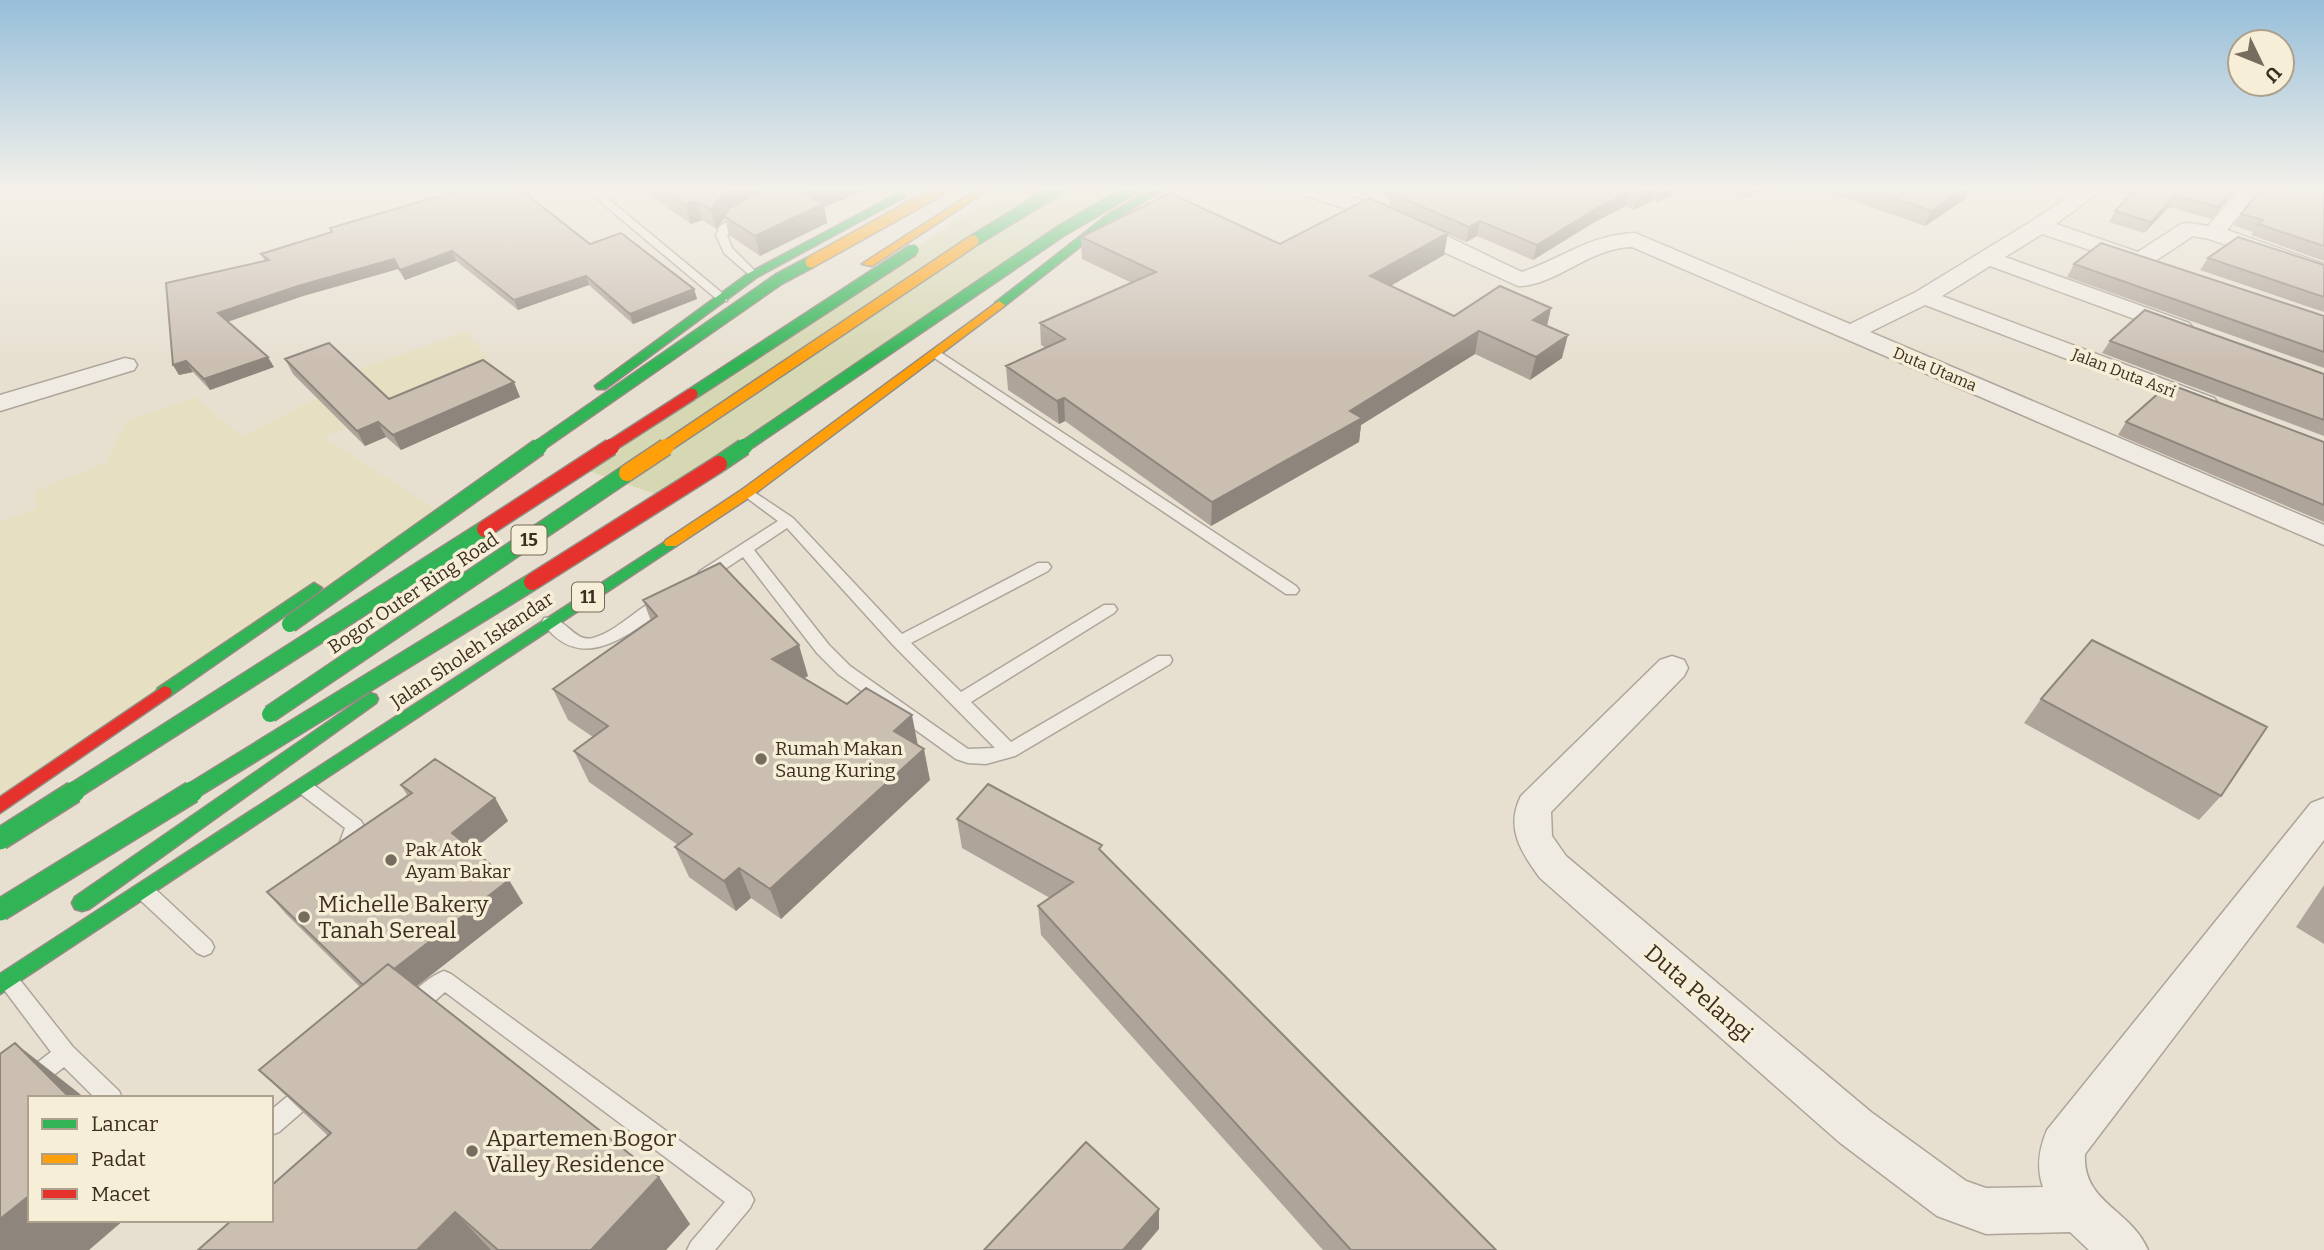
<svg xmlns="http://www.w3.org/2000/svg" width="2324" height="1250" viewBox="0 0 2324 1250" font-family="Bitter,serif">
	<rect width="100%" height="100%" fill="#e7e0d1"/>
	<!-- farmland -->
	<path fill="#e6dfc2" d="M466,332L497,369L324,437L440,512L0,802V522L36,508L34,491L105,463L126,421L195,397L243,436L323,395L321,382Z"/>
	<!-- green -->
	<path fill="#d6d7b3" d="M1013,188H1116L658,495L580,468L970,212Z"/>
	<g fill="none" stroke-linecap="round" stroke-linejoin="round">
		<defs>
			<path id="lane" d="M584,188H595L727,297V301H719Z
				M742,213L751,215L736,224L727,235L732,248L759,275L753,278L724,253L716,235L720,226Z
				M937,350L1296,586L1299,590L1296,594H1286L933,357L931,354Z
				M748,488L793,518L902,634L1038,563H1048L1051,567L1048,571L911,643L961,692L1104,605H1114L1117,609L1114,613L971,702L1011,742L1158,656H1170L1172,660L1170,664L1015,756L986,764L968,763L956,759L838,674L817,653L743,557L710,579H700L697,575L700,571L778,521L743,495L741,492L743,489ZM787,528L894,646L995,748L968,749L850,666L829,645L754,550Z
				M666,596L671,597L674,601L671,605C631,632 582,678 542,622L544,618C564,613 573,643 593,638C621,630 640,603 666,596Z
				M304,780L310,782L361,821L364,826L353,855L346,858L339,855L337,850L345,828L298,792L295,787L298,782Z
				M145,884L152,886L211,941L214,947L211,953L204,956L197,953L138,898L135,892L138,886Z
				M444,971L451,974L750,1192L754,1200L750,1208L715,1250H687L691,1242L725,1202L445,992L420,1014L413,1016L406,1014L403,1007C409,993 430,976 444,971Z
				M9,972L16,975L73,1047L119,1091L122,1098H95L64,1067L8,1111L0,1115V1091L51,1052L2,987V975Z
				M309,1082L317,1085L320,1092L317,1099L279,1132L271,1135V1110L301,1085Z"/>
			<path id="street" d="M1291,188C1351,182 1464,246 1522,272C1563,258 1589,235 1635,233L1850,324L1916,292L2032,221L2081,188H2104L2056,224L2138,252L2181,224L2189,223L2208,226L2241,188H2262L2227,230L2324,264V278L2209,239L2193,236L2149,265L2141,267L2042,234L2005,257L2189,323L2193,328L2189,333L2181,335L2173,333L1990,266L1942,296L2214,398L2218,403L2214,408L2205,411L2196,408L1925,305L1870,332L2324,525V545L1632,247C1588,248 1556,286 1518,286L1356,212L1294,192Z
				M125,358L134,360L137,365L134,370L0,411V395Z
				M1672,656L1684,660L1688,668L1684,676L1551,812L1552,836L1566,856L1871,1112L1966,1181L1986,1188L2043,1187C2036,1167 2039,1149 2047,1130L2311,803L2324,798V840L2085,1154C2082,1203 2131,1209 2148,1250H2089L2070,1232L1986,1234L1937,1216L1839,1142L1540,878C1521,852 1505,828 1521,796L1660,660Z"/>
			<path id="fast" d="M1154,188H1166L1118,217L1003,307H995V303L1110,213Z
				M897,194L906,196L757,277L605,389H597L595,386L749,273Z
				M671,538L678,543L676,546L0,994V974Z
				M314,583L322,588L319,592L170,696H158L156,692L158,688Z
				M370,693L376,695L378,699L376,703L89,909L82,911L75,909L72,903L75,897Z"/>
			<path id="slow" d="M980,188H991L872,266L862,264Z
				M999,301L1005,305L1003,307L753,495L676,546H666L664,543L666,540L743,489Z"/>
			<path id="jam" d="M164,686L170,688L172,692L170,696L0,813V797Z"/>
		</defs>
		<!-- lane casing -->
		<use href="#lane" stroke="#ada599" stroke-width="3"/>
		<!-- street casing -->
		<use href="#street" stroke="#ada599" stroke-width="3"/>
		<!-- fast casing -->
		<use href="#fast" stroke="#928b80" stroke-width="3"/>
		<!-- slow casing -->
		<use href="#slow" stroke="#928b80" stroke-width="3"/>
		<!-- jam casing -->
		<use href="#jam" stroke="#928b80" stroke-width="3"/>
		<!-- lane -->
		<use href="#lane" fill="#efebe3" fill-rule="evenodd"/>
		<!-- street -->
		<use href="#street" fill="#efebe3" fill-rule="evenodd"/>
		<!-- fast -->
		<use href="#fast" fill="#30b455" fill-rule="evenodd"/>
		<!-- slow -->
		<use href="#slow" fill="#ff9f0a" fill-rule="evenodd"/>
		<!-- jam -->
		<use href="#jam" fill="#e5322d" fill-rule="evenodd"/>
		<defs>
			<path id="fast-bridge-far2" d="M973,241L1060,188
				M692,394L913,250
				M536,448L779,279L811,262
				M742,448L1061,231L1134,188"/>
			<path id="fast-bridge-far1" d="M719,464L744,447
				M290,624L539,447
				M270,714L627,473
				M71,793L485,529
				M189,793L532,582"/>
			<path id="fast-bridge" d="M0,839L74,792
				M0,910L192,792"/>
			<path id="slow-bridge-far1" d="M811,262L944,188
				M664,448L973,241"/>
			<path id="slow-bridge" d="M627,473L666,447"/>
			<path id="jam-bridge-far1" d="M608,448L692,394"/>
			<path id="jam-bridge" d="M485,529L611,447
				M532,582L719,464"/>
		</defs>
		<!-- fast-bridge-far2 casing -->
		<use href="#fast-bridge-far2" stroke="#928b80" stroke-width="14" stroke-linecap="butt"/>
		<!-- fast-bridge-far1 casing -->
		<use href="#fast-bridge-far1" stroke="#928b80" stroke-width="19" stroke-linecap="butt"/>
		<!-- fast-bridge casing -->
		<use href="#fast-bridge" stroke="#928b80" stroke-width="24" stroke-linecap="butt"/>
		<!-- slow-bridge-far1 casing -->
		<use href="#slow-bridge-far1" stroke="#928b80" stroke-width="14" stroke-linecap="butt"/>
		<!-- slow-bridge casing -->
		<use href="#slow-bridge" stroke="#928b80" stroke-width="19" stroke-linecap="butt"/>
		<!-- jam-bridge-far1 casing -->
		<use href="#jam-bridge-far1" stroke="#928b80" stroke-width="14" stroke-linecap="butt"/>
		<!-- jam-bridge casing -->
		<use href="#jam-bridge" stroke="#928b80" stroke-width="19" stroke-linecap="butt"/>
		<!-- fast-bridge-far2 -->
		<use href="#fast-bridge-far2" stroke="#30b455" stroke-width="11"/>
		<!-- fast-bridge-far1 -->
		<use href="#fast-bridge-far1" stroke="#30b455" stroke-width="16"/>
		<!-- fast-bridge -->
		<use href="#fast-bridge" stroke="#30b455" stroke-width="21"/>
		<!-- slow-bridge-far1 -->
		<use href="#slow-bridge-far1" stroke="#ff9f0a" stroke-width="11"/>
		<!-- slow-bridge -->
		<use href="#slow-bridge" stroke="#ff9f0a" stroke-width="16"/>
		<!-- jam-bridge-far1 -->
		<use href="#jam-bridge-far1" stroke="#e5322d" stroke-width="11"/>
		<!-- jam-bridge -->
		<use href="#jam-bridge" stroke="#e5322d" stroke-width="16"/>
	</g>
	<!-- wall -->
	<path fill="#afa499" d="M638,187H758L759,192L870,189L824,207L827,223L760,256L729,235L725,218L716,229L702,220L691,224Z
		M1383,187H1686L1658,202L1653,200L1634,210L1626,206L1593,223L1533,260L1477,236L1466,242L1447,234L1444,255L1390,286L1454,316L1551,308L1547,326L1562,358L1530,380L1475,354L1361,425L1359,442L1211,526L1065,421L1059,424L1008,390L1006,366L1046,348L1041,345L1040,323L1132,283L1082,259L1081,237L1280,244L1389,207L1390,199L1382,195Z
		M1718,187H1767L1746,198Z
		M1814,187H1970L1964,200L1925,226Z
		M2123,187H2238L2211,219L2169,207L2144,233L2109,222L2115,211L2130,195L2120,192Z
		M2324,187V261L2251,235L2253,232L2234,226L2241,214Z
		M590,244L694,289L697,299L633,324L589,285L518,310L456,261L405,280L398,269L303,296L228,322L274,367L210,390L193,372L179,375L173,365L265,261L261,254Z
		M2208,258L2324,265V312L2200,270Z
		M2074,264L2324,316V368L2067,277Z
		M2110,341L2324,374V436L2102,353Z
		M285,359L389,399L520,397L401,450L386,437L365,446L293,374Z
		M2126,422L2324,442V522L2118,435Z
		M643,600L808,676L804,678L918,746L930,780L781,919L751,898L736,911L689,877L675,847L678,845L589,782L574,751L593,737L568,720L553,689L651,621Z
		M2041,699L2221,796L2199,820L2024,723Z
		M401,785L495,798L508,821L473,850L523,903L417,986L690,1224L666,1250H198L328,1136L259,1070L360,987L286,914L267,892L407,795Z
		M957,819L1103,852L1496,1250H1323L1041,935L1038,906L1050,898L962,848Z
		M2324,885V944L2296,927Z"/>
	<!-- shaded-wall -->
	<path fill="#8e867d" d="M742,187H758L761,199L724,216L725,218L716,229L711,210L719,199Z
		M819,187H869L870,189L824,207L827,223L760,256L755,236L804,193Z
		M1653,187H1656L1653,200L1634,210L1638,195Z
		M1663,187H1686L1658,202Z
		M1749,187H1767L1746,198Z
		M1968,187H1970L1964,200L1925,226L1931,211Z
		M2235,187H2238L2211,219L2218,207Z
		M1630,191L1626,206L1593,223L1533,260L1537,245L1597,208Z
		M2175,195L2169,207L2144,233L2151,222Z
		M696,201L702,220L691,224L685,204Z
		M1480,221L1477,236L1466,242L1469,227Z
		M1448,233L1444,255L1368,299L1370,276Z
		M452,251L456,261L405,280L400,270Z
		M394,259L398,269L303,296L223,323L218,313L298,286Z
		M586,276L589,285L518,310L514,300Z
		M694,289L697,299L633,324L630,314Z
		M1551,308L1546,330L1533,320Z
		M1479,331L1475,354L1361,425L1359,442L1211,526L1212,502L1350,411Z
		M1568,335L1562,358L1530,380L1536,357Z
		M268,357L274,367L210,390L204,379Z
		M186,361L193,372L179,375L173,365Z
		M514,382L520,397L401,450L393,435Z
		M1064,398L1065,421L1059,424L1057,401Z
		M378,422L386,437L365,446L357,431Z
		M799,645L808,676L782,690L772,659Z
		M912,715L918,746L894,731Z
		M924,749L930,780L781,919L770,889Z
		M495,798L508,821L466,856L452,833Z
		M739,868L751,898L736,911L724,881Z
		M509,880L523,903L385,1011L367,989Z
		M15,1043L80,1094L84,1098H70Z
		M659,1177L690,1224L666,1250H591Z
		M30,1195V1220H124L89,1250H0V1219Z
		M1159,1209V1229L1141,1250H1123Z
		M455,1212L491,1250H417Z"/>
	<!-- building -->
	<path fill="#cbbfb2" stroke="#8e867d" stroke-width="2" d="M470,187H517L590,244L621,233L694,289L630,314L586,276L514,300L452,251L400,270L394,259L298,286L218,313L268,357L204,379L186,361L173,365L166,283L269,260L261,254L332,232L330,228Z
		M661,187H742L719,199L711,210L696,201L685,204Z
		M767,187H819L804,193L823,204L755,236L724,216L730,208Z
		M1400,187H1653L1638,195L1630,191L1597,208L1537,245L1480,221L1469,227L1391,193Z
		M1862,187H1968L1931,211Z
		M2138,187H2235L2218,207L2175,195L2151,222L2115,211Z
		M2263,187H2324V246L2258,224L2263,220L2241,214Z
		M1170,193L1280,244L1369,198L1448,233L1370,276L1454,316L1500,286L1551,308L1533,320L1568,335L1536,357L1479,331L1350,411L1362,418L1212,502L1064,398L1057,401L1006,366L1065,339L1040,323L1156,272L1081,237Z
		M2238,237L2324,265V297L2208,258Z
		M2101,243L2324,316V352L2074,264Z
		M2145,310L2324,374V420L2110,341Z
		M329,343L389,399L483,360L514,382L393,435L378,422L357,431L285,359Z
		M2169,384L2324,442V505L2126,422Z
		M720,563L799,645L772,659L847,704L866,688L912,715L894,731L924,749L770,889L739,868L724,881L675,847L692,834L574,751L608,726L553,689L657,616L643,600Z
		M2092,640L2267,727L2221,796L2041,699Z
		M435,759L495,798L452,833L509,880L394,969L388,964L363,985L267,892L412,793L401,785Z
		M988,784L1102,845L1099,849L1496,1250H1351L1038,906L1073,882L957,819Z
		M388,964L659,1177L591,1250H498L455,1212L417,1250H198L232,1220H271V1186L331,1133L259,1070Z
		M15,1043L70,1098H30V1195L0,1219V1054Z
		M1086,1142L1159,1209L1123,1250H984Z"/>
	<!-- sky -->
	<linearGradient id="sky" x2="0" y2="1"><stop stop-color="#96bed9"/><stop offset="0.52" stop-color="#f4f1ea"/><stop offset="1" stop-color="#f4f1ea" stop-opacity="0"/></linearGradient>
	<rect width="2324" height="363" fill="url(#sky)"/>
	<!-- markers -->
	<g fill="#786c5e" stroke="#f7eed8" stroke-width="2.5">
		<circle cx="761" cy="759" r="7"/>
		<circle cx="391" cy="860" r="7"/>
		<circle cx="304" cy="917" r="7"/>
		<circle cx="472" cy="1151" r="7"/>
	</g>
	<g text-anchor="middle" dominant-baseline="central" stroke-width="7" stroke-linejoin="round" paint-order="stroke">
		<!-- far-street labels -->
		<g font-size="16" fill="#3d2e20" stroke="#f7eed8">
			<text transform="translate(1935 369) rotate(23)">Duta Utama</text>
			<text transform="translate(2124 373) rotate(21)">Jalan Duta Asri</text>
		</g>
		<!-- shield labels -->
		<g fill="#f7eed8" stroke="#756857" stroke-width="2">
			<rect x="511.5" y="525.5" width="35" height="29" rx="5"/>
			<rect x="572" y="582.5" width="32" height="29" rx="5"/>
		</g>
		<g font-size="18" font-weight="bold" fill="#3d2e20">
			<text x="529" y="540">15</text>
			<text x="588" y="597">11</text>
		</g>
		<!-- street labels -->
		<g font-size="19" fill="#3d2e20" stroke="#f7eed8">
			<text transform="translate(413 593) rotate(-34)">Bogor Outer Ring Road</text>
			<text transform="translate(472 650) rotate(-34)">Jalan Sholeh Iskandar</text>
		</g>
		<!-- poi labels -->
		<g font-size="19" fill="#3d2e20" stroke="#f7eed8" text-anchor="start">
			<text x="775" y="748">Rumah Makan<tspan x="775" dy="22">Saung Kuring</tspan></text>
			<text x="405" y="849">Pak Atok<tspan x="405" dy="22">Ayam Bakar</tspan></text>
		</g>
		<!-- near-poi labels -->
		<g font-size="23" fill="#3d2e20" stroke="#f7eed8" text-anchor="start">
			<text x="318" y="904">Michelle Bakery<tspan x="318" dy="26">Tanah Sereal</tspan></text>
			<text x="486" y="1138">Apartemen Bogor<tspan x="486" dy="26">Valley Residence</tspan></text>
		</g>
		<!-- near-street labels -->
		<g font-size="23" fill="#3d2e20" stroke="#f7eed8">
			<text transform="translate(1699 993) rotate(41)">Duta Pelangi</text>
		</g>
	</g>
	<!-- legend -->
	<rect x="28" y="1096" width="245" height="126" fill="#f7eed8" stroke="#ada18e" stroke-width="2"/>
	<rect x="42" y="1119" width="35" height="10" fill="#30b455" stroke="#ada18e" stroke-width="2"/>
	<text x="91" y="1131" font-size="21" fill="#3d2e20">Lancar</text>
	<rect x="42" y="1154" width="35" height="10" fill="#ff9f0a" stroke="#ada18e" stroke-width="2"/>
	<text x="91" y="1166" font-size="21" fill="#3d2e20">Padat</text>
	<rect x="42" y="1189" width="35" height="10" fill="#e5322d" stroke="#ada18e" stroke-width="2"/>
	<text x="91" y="1201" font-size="21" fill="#3d2e20">Macet</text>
	<!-- north arrow -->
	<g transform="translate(2261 63) rotate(133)"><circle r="33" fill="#f7eed8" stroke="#ada18e" stroke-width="2"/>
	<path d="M0-5L12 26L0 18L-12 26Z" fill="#786c5e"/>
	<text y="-10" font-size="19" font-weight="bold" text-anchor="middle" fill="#3d2e20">U</text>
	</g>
</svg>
